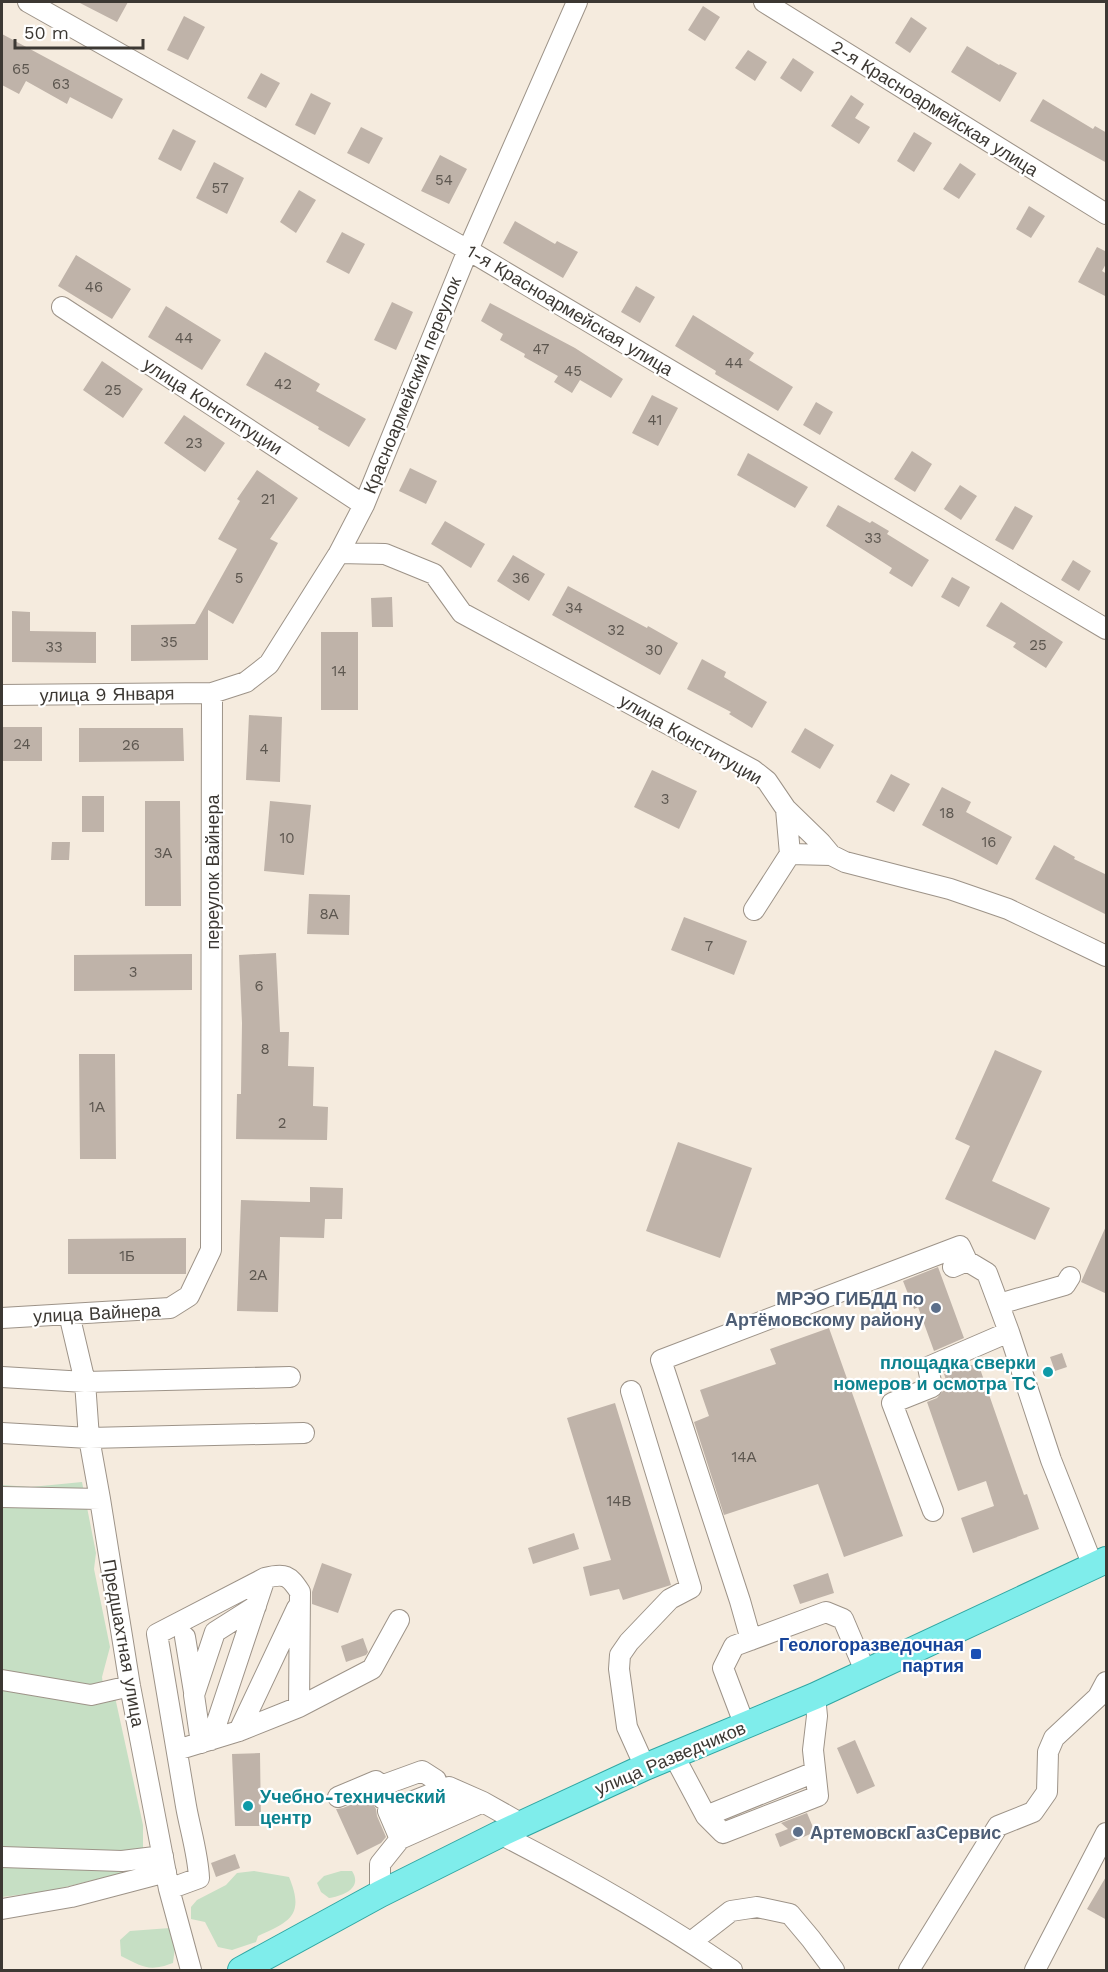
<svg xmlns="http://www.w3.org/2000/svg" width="1108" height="1972" viewBox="0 0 1108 1972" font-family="'Work Sans',sans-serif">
	<rect width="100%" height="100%" fill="#f5ebde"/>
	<!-- green -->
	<path fill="#c6dfc4" d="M82,1482L96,1553L94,1569L110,1647L102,1677L104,1693L115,1697L143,1825V1860L131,1871L49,1891L2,1897V1485L31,1487Z
		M254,1871L289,1877C305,1915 290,1922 258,1936L256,1942L232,1950L218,1947L205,1922L191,1919V1907L197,1900L226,1885L237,1873Z
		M341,1871H352C363,1888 343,1896 329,1898L321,1892L317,1883L324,1876Z
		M170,1928L175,1947L173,1963C149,1972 143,1967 121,1956L120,1940L130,1931Z"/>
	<!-- building -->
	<path fill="#bfb3a9" d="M78,2H128L117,22Z
		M703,6L720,17L705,41L688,30Z
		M184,16L205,27L188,60L167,50Z
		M911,17L927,28L910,53L895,43Z
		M2,34L123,99L112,119L70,97L67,104L26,81L19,94L2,85Z
		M967,46L999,65L1000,64L1017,73L1000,102L951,72Z
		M748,50L767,62L755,81L735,68Z
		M793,58L814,72L801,92L780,78Z
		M261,73L280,83L266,108L247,98Z
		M311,93L331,103L315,135L295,125Z
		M851,95L864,104L855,118L870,127L859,144L831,126Z
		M1043,99L1093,129L1095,126L1107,133V163L1030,121Z
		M361,127L383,138L369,164L347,153Z
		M173,129L196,141L181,171L158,159Z
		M914,132L932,143L914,172L897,161Z
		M440,155L467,169L449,204L421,191Z
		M214,162L244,178L227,214L196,198Z
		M960,163L976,174L959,199L943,189Z
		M299,190L316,200L296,233L280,222Z
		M1029,206L1045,216L1031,238L1016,229Z
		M515,221L555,244L557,241L578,252L563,278L503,243Z
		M342,232L365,244L349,274L326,262Z
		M1097,247L1107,252V262L1102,271L1107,274V297L1078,282Z
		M76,255L131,289L112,319L58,286Z
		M636,286L655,297L640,323L621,312Z
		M392,302L413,312L396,350L374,340Z
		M490,303L575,348L623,379L611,398L580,380L572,393L554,382L558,376L524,357L525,354L500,340L503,334L481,321Z
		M166,306L221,340L202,370L148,337Z
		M693,315L754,353L749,360L793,387L778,411L715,374L716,371L675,346Z
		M265,352L320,384L316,391L366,419L349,447L318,429L319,427L246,385Z
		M102,361L143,389L123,418L83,390Z
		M652,395L678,408L658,446L632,433Z
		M816,402L833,412L820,435L803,425Z
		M184,415L225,443L205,472L164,443Z
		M912,451L932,464L915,492L894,479Z
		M748,453L808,487L795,508L737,475Z
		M410,468L437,481L426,504L399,491Z
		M257,470L298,498L270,539L278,543L233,624L208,610V660L131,661V625L195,624L237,549L218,539L240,501L237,499Z
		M960,485L977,496L961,520L944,509Z
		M838,505L870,523L872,521L889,531L887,534L929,560L912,587L889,573L892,568L826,526Z
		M1015,506L1033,516L1013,550L995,540Z
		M445,521L485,544L471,568L431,544Z
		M513,555L545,574L529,601L497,581Z
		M1073,560L1091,571L1079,591L1061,580Z
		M952,577L970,587L959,607L941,597Z
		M568,586L647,628L648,626L678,643L660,675L552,615Z
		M392,597L393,627H372L371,598Z
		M1001,602L1063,642L1046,668L1013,647L1016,643L986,626Z
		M12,611L30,612V631L96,632V663L12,662Z
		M321,632H358V710H321Z
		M702,659L726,672L724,677L767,702L752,728L729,714L731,712L687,689Z
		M249,715L282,717L280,782L246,780Z
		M2,727H42V761H2Z
		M79,728H183L184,761L79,762Z
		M805,728L834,745L820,769L791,752Z
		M652,770L697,791L679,829L634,807Z
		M891,774L910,784L894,812L876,802Z
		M942,787L971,802L966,812L1012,837L997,865L922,825Z
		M82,796H104V832H82Z
		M145,801H180L181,906H145Z
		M270,801L311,805L304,875L264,871Z
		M52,842H70L69,860H51Z
		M1054,845L1075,857L1074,859L1107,875V915L1035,879Z
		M309,894L350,895L349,935L307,934Z
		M684,917L747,941L734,975L671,950Z
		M276,953L280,1032H289L288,1066L314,1067L313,1106L328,1107L327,1140L236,1139L237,1094H241L242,1023L239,955Z
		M192,954V990L74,991V955Z
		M995,1050L1042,1071L992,1181L1050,1208L1035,1240L945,1199L970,1146L955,1139Z
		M79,1054H115L116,1159H80Z
		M678,1142L752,1168L720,1258L646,1231Z
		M310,1187L343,1188L342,1219H325L324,1238L280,1237L278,1312L237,1311L241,1200L310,1202Z
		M1107,1224V1294L1081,1282Z
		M186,1238V1274H68V1239Z
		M938,1267L964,1338L934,1351L918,1307L914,1309L903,1281Z
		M829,1328L903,1536L844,1557L818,1484L724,1515L694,1422L709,1416L700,1390L776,1364L770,1349Z
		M1062,1353L1067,1367L1055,1371L1050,1357Z
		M978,1363L1024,1495L1027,1494L1039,1529L973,1553L961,1518L994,1506L986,1481L958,1491L927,1402L937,1398L943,1391L949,1389L944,1374Z
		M615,1403L671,1585L623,1600L619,1589L590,1596L583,1567L611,1560L567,1418Z
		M574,1533L579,1549L533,1564L528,1548Z
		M322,1563L352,1574L338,1613L312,1604V1592Z
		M828,1573L834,1593L800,1604L793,1585Z
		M363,1638L368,1652L366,1655L346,1662L341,1646Z
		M855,1740L875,1786L857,1794L837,1748Z
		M260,1753L261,1826H235L232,1754Z
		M369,1797L376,1809L377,1816L386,1837L381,1843L357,1855L336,1809L343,1808Z
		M807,1813L815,1832L780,1847L775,1834L788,1829L781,1823Z
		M235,1854L240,1868L216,1877L211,1863Z
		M1107,1875V1920L1087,1909Z"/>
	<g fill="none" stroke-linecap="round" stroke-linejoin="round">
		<defs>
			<path id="minor" d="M28,2L468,250L1106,629
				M764,2L1106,214
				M62,307L364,505
				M339,553L385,554L434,574L462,613L753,770L767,781L786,809L821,843L831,855L845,862L950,889L1008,909L1106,956
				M2,695L212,693
				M790,854L831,855
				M754,910L790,854L786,809
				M953,1267L967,1261L987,1273L1009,1332L1051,1460L1093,1566
				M999,1304L1065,1285L1070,1277
				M69,1314L85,1382L89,1438L100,1499L130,1686L169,1889L191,1970
				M2,1318L170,1308L189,1296L211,1250L212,693L246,682L269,664L339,553L364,505L468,250L577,2
				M2,1377L85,1382L290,1377
				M631,1391L691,1588L670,1599L629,1642L620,1655L619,1669L627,1727L645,1767
				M2,1433L89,1438L304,1433
				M2,1497L100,1499
				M933,1511L892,1403L932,1387L928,1367L1009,1332
				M185,1637L194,1692
				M751,1640L740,1601L661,1360L960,1246L967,1261
				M2,1680L91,1695L130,1686
				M299,1707L372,1669L399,1620
				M745,1726L723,1668L734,1646L826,1612L843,1619L866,1673
				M239,1731L297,1608
				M211,1740L265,1578
				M201,1743L194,1695L215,1632L256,1606
				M674,1756L706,1816L723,1833L818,1796L813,1750L817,1716L815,1696
				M338,1797L376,1781
				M383,1799L378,1787L422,1771L436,1780
				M706,1816L815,1772
				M394,1825L459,1796
				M500,1834C580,1875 658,1919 732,1970
				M400,1839L483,1802
				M2,1857L122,1861L163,1856
				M169,1889L199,1878C198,1854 190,1829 186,1806C176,1748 167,1691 157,1634L265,1578C285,1573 289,1575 300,1592L299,1707L239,1731L177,1750
				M380,1894V1864L400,1839L388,1811L449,1787L483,1802L522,1824
				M2,1909L71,1897L166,1872
				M691,1942L731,1911L757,1907L790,1914L811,1939L834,1970
				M909,1970L998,1826L1033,1812L1047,1792L1048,1752L1054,1738L1098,1697L1106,1682
				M1035,1970L1106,1833"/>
			<path id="major" d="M241,1970L380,1894L500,1834L645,1767L815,1696L1106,1560"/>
		</defs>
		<!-- minor casing -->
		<use href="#minor" stroke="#9d9388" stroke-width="22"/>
		<!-- major casing -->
		<use href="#major" stroke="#30a6a2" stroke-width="28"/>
		<!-- minor -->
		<use href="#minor" stroke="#fff" stroke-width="20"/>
		<!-- major -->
		<use href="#major" stroke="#7fedeb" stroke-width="26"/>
	</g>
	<!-- markers -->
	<g fill="#5c6f8a" stroke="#fff" stroke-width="2">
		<circle cx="936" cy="1308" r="6"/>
		<circle cx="798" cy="1832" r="6"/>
	</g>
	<g fill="#0f9aa8" stroke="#fff" stroke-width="2">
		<circle cx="1048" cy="1372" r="6"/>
		<circle cx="248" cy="1806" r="6"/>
	</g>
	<rect fill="#1a4fb4" stroke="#fff" stroke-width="2" x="970" y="1648" width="12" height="12" rx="3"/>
	<g text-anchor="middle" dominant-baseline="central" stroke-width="4.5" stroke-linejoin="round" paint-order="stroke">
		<!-- number labels -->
		<g font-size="15" fill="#5d5750">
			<text x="21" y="69">65</text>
			<text x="61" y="84">63</text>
			<text x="444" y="180">54</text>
			<text x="220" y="188">57</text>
			<text x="94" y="287">46</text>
			<text x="184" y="338">44</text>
			<text x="541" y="349">47</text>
			<text x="734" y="363">44</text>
			<text x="573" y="371">45</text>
			<text x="283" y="384">42</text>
			<text x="113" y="390">25</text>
			<text x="655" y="420">41</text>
			<text x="194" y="443">23</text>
			<text x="268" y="499">21</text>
			<text x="873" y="538">33</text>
			<text x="239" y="578">5</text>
			<text x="521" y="578">36</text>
			<text x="574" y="608">34</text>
			<text x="616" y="630">32</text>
			<text x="169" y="642">35</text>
			<text x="1038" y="645">25</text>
			<text x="54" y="647">33</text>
			<text x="654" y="650">30</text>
			<text x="339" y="671">14</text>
			<text x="22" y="744">24</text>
			<text x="131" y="745">26</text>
			<text x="264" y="749">4</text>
			<text x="665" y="799">3</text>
			<text x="947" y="813">18</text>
			<text x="287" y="838">10</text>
			<text x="989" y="842">16</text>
			<text x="163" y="853">3А</text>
			<text x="329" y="914">8А</text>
			<text x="709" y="946">7</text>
			<text x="133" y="972">3</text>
			<text x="259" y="986">6</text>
			<text x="265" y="1049">8</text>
			<text x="97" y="1107">1А</text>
			<text x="282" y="1123">2</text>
			<text x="127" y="1256">1Б</text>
			<text x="258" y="1275">2А</text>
			<text x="744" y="1457">14А</text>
			<text x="619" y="1501">14В</text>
		</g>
		<!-- street labels -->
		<g font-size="18" fill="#3c3833" stroke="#fff">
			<text transform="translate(935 108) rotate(32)">2-я Красноармейская улица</text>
			<text transform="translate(570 310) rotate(31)">1-я Красноармейская улица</text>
			<text transform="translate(412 385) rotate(-68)">Красноармейский переулок</text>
			<text transform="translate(213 406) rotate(33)">улица Конституции</text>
			<text transform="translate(107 694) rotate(-1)">улица 9 Января</text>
			<text transform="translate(691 739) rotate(30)">улица Конституции</text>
			<text transform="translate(212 872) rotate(-90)">переулок Вайнера</text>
			<text transform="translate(97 1313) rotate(-3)">улица Вайнера</text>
			<text transform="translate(124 1643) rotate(80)">Предшахтная улица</text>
			<text transform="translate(670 1758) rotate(-23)">улица Разведчиков</text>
		</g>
		<!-- service labels -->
		<g font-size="18" font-weight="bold" fill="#4e5e75" stroke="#fff" text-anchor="end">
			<text x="924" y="1298">МРЭО ГИБДД по<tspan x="924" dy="21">Артёмовскому району</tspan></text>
			<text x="810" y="1832" text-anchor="start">АртемовскГазСервис</text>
		</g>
		<!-- culture labels -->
		<g font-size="18" font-weight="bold" fill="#0d838f" stroke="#fff" text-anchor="end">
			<text x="1036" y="1362">площадка сверки<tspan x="1036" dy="21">номеров и осмотра ТС</tspan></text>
			<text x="260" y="1796" text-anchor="start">Учебно-технический<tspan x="260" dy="21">центр</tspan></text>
		</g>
		<!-- transit labels -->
		<g font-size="18" font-weight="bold" fill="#164399" stroke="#fff" text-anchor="end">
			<text x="964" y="1644">Геологоразведочная<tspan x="964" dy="21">партия</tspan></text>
		</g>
	</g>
	<!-- border -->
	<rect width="1108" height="1972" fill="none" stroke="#3c3833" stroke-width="6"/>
	<!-- scale -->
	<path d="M15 39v9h128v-9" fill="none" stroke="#3c3833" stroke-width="3"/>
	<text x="24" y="39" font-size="18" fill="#3c3833" stroke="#ffffff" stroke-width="4.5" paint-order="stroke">50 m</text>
</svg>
